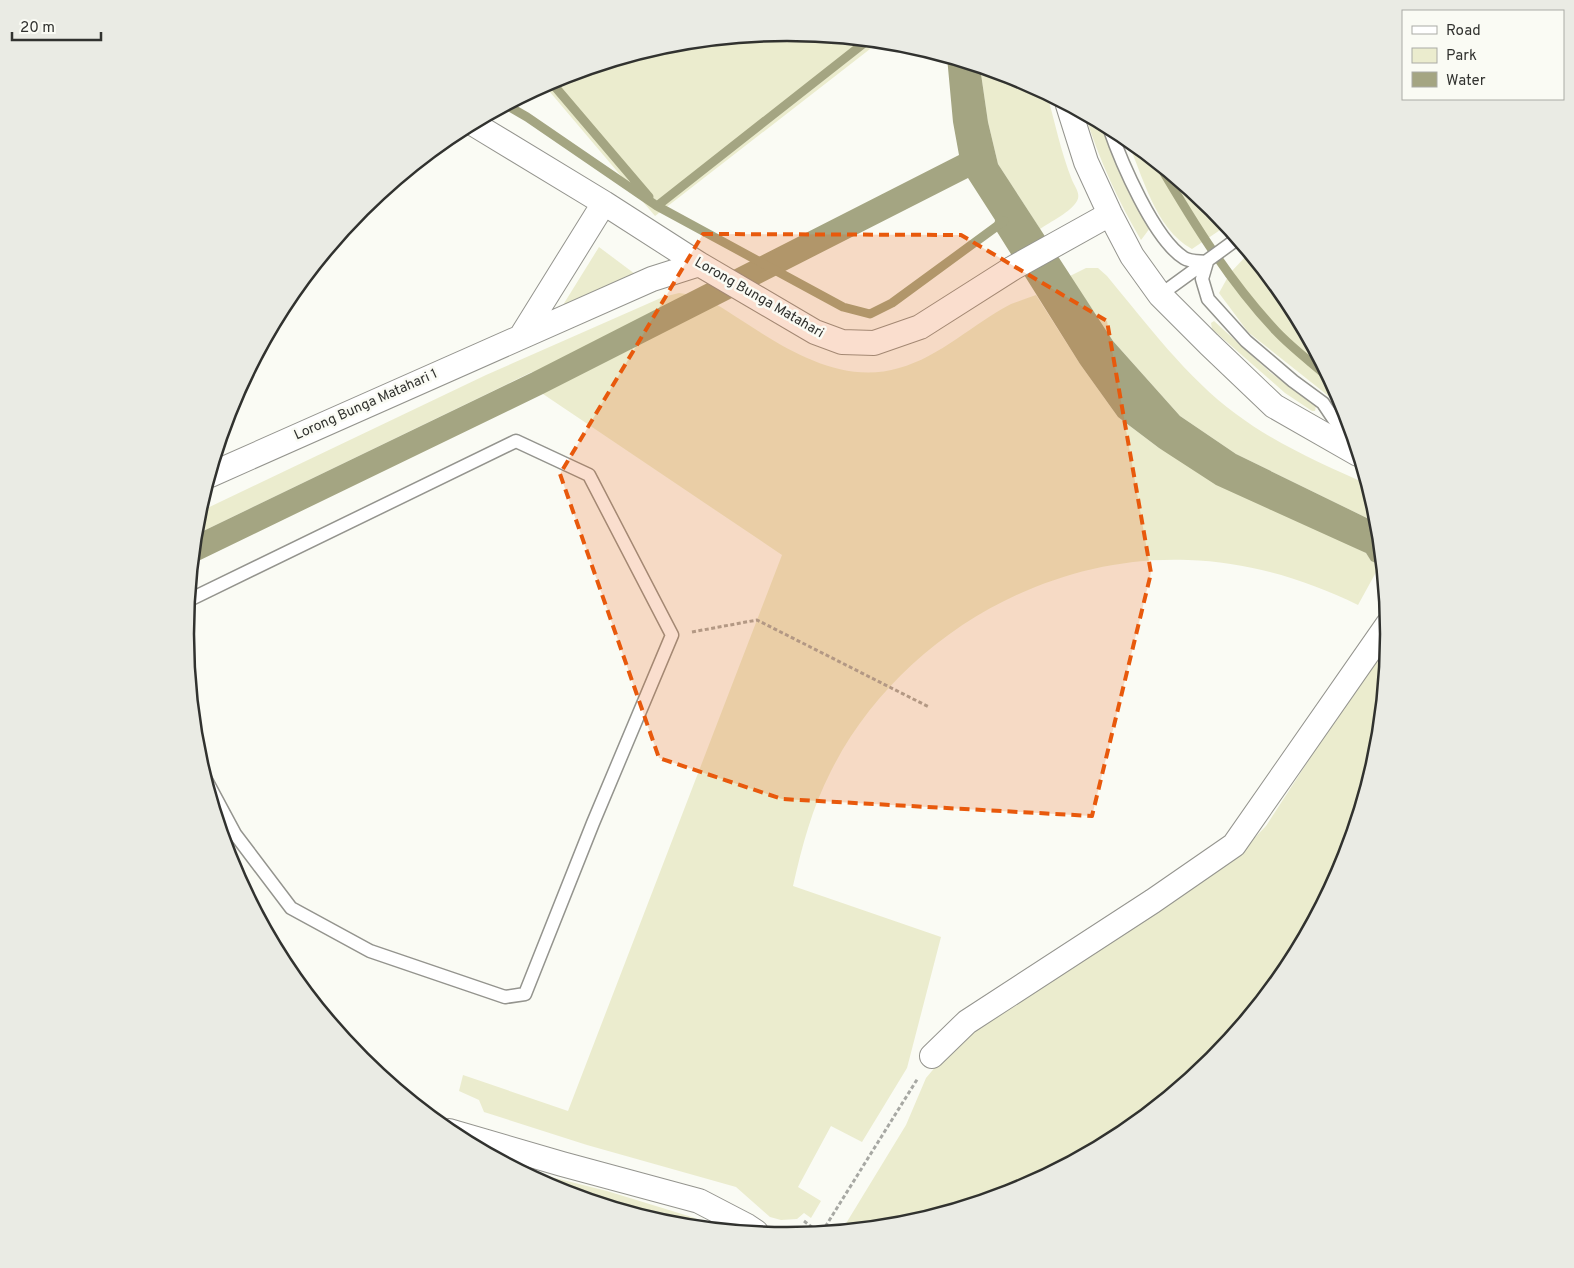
<svg xmlns="http://www.w3.org/2000/svg" width="1574" height="1268" viewBox="0 0 1574 1268" font-family="Overpass,sans-serif">
	<rect width="100%" height="100%" fill="#fafbf4"/>
	<!-- green -->
	<path fill="#ebecce" d="M787,33L879,42L655,216L544,85L557,78L670,44Z
		M980,67L1017,78L1047,94C1055,123 1061,152 1072,180C1075,187 1081,194 1077,201C1071,212 1050,222 1040,229L998,164L988,122Z
		M1086,118L1094,119L1100,122L1121,175L1150,228L1141,240C1118,201 1100,161 1086,118Z
		M1126,138L1213,209L1226,226L1192,249C1154,228 1143,175 1126,138Z
		M599,247L635,274L563,305Z
		M1249,253L1287,300L1343,404L1349,423L1331,398L1248,332L1219,293L1230,273Z
		M1086,268H1098L1107,276C1146,323 1187,378 1236,414C1276,444 1322,464 1367,484L1377,520L1373,521L1236,454L1180,416L1113,341L1070,276Z
		M679,293C707,296 718,305 741,320C787,350 842,385 899,368C940,357 974,323 1011,304C1019,301 1028,298 1036,295L1080,364L1118,417L1159,448L1366,553L1371,561L1380,565L1358,605C1304,579 1248,562 1188,560C1042,554 897,641 831,771C812,808 802,846 793,886L941,937L907,1068L862,1142L831,1126L798,1187L821,1201L811,1218L804,1213L797,1219L781,1220L770,1217L736,1187L587,1145L484,1112L479,1100L459,1091L463,1075L568,1111L782,555L543,394L532,372L195,535L199,512L486,375L663,297Z
		M1214,321L1271,373L1316,406L1315,411H1312L1285,393L1212,329L1211,323Z
		M1388,638L1377,752L1343,864L1287,968L1212,1060L1121,1134L1017,1190L904,1224L842,1230L906,1125L926,1078L947,1053L974,1030L1241,852L1266,826Z
		M515,1168L607,1191L695,1218L716,1229L669,1224L557,1190Z"/>
	<!-- water -->
	<path fill="#a4a582" d="M947,57L980,67L988,122L998,164L1113,341L1180,416L1236,454L1373,521L1377,520L1381,563L1380,565L1371,561L1366,553L1216,485L1159,448L1118,417L1080,364L994,227L995,220L968,178L543,394L192,564L195,535L533,372L959,155L953,122Z"/>
	<g fill="none" stroke-linecap="round" stroke-linejoin="round">
		<!-- stream -->
		<path stroke="#a4a582" stroke-width="9" d="M551,82L649,197
			M506,105L527,117L657,206L843,307L870,314L892,303L1004,221
			M1160,166C1194,224 1230,282 1276,331C1292,348 1311,362 1328,377
			M657,206L868,40"/>
		<defs>
			<path id="lane" d="M1109,127C1121,162 1154,239 1184,258C1190,262 1200,261 1207,262
				M1207,262L1202,279L1208,299L1246,341L1293,381L1323,403L1351,445
				M1160,295L1237,239
				M189,600L516,441L589,475L672,635L593,823L525,994L505,997L370,951L291,908L235,834L205,778"/>
			<path id="street" d="M1068,105L1086,162L1110,214L1132,256L1160,295L1209,344L1274,406L1358,454
				M472,123L604,203L699,264L815,332L842,342L874,343L920,327L1013,268L1110,214
				M522,335L604,203
				M210,475L652,279L699,264
				M932,1056L967,1022L1153,901L1234,845L1388,624
				M449,1131L562,1164L699,1201L747,1226L756,1232"/>
		</defs>
		<!-- lane casing -->
		<use href="#lane" stroke="#94948e" stroke-width="15"/>
		<!-- street casing -->
		<use href="#street" stroke="#94948e" stroke-width="26"/>
		<!-- path -->
		<path stroke="#a7a8a3" stroke-width="3" stroke-dasharray="4 2.5" stroke-linecap="butt" d="M692,632L757,620L929,707
			M804,1221L818,1232
			M822,1232L918,1078"/>
		<!-- lane -->
		<use href="#lane" stroke="#fff" stroke-width="12"/>
		<!-- street -->
		<use href="#street" stroke="#fff" stroke-width="24"/>
	</g>
	<!-- marked area -->
	<path fill="#e8590c" fill-opacity="0.2" stroke="#e8590c" stroke-width="4" stroke-dasharray="10 6" stroke-linejoin="round" d="M703,234L961,235L1107,321L1151,573L1092,816L782,799L659,758L560,474Z"/>
	<g text-anchor="middle" dominant-baseline="central" stroke-width="5" stroke-linejoin="round" paint-order="stroke">
		<!-- street labels -->
		<g font-size="14" fill="#31322f" stroke="#fafbf4">
			<text transform="translate(759 298) rotate(30)">Lorong Bunga Matahari</text>
			<text transform="translate(366 405) rotate(-24)">Lorong Bunga Matahari 1</text>
		</g>
	</g>
	<!-- crop -->
	<path d="M0 0H1574V1268H0ZM194 634a593 593 0 1 1 1186 0a593 593 0 1 1-1186 0Z" fill="#eaebe4" fill-rule="evenodd"/>
	<path fill="none" stroke="#31322f" stroke-width="2.5" d="M194 634a593 593 0 1 1 1186 0a593 593 0 1 1-1186 0Z"/>
	<!-- legend -->
	<rect x="1402" y="10" width="162" height="90" fill="#fafbf4" stroke="#aaaba5"/>
	<rect x="1412" y="26" width="25" height="8" fill="#ffffff" stroke="#aaaba5"/>
	<text x="1446" y="35" font-size="15" fill="#31322f">Road</text>
	<rect x="1412" y="48" width="25" height="15" fill="#ebecce" stroke="#aaaba5"/>
	<text x="1446" y="60" font-size="15" fill="#31322f">Park</text>
	<rect x="1412" y="72" width="25" height="15" fill="#a4a582" stroke="#aaaba5"/>
	<text x="1446" y="85" font-size="15" fill="#31322f">Water</text>
	<!-- scale -->
	<path d="M12 32v8h89v-8" fill="none" stroke="#31322f" stroke-width="2.5"/>
	<text x="20" y="32" font-size="15" fill="#31322f" stroke="#fafbf4" stroke-width="4" paint-order="stroke">20 m</text>
</svg>
